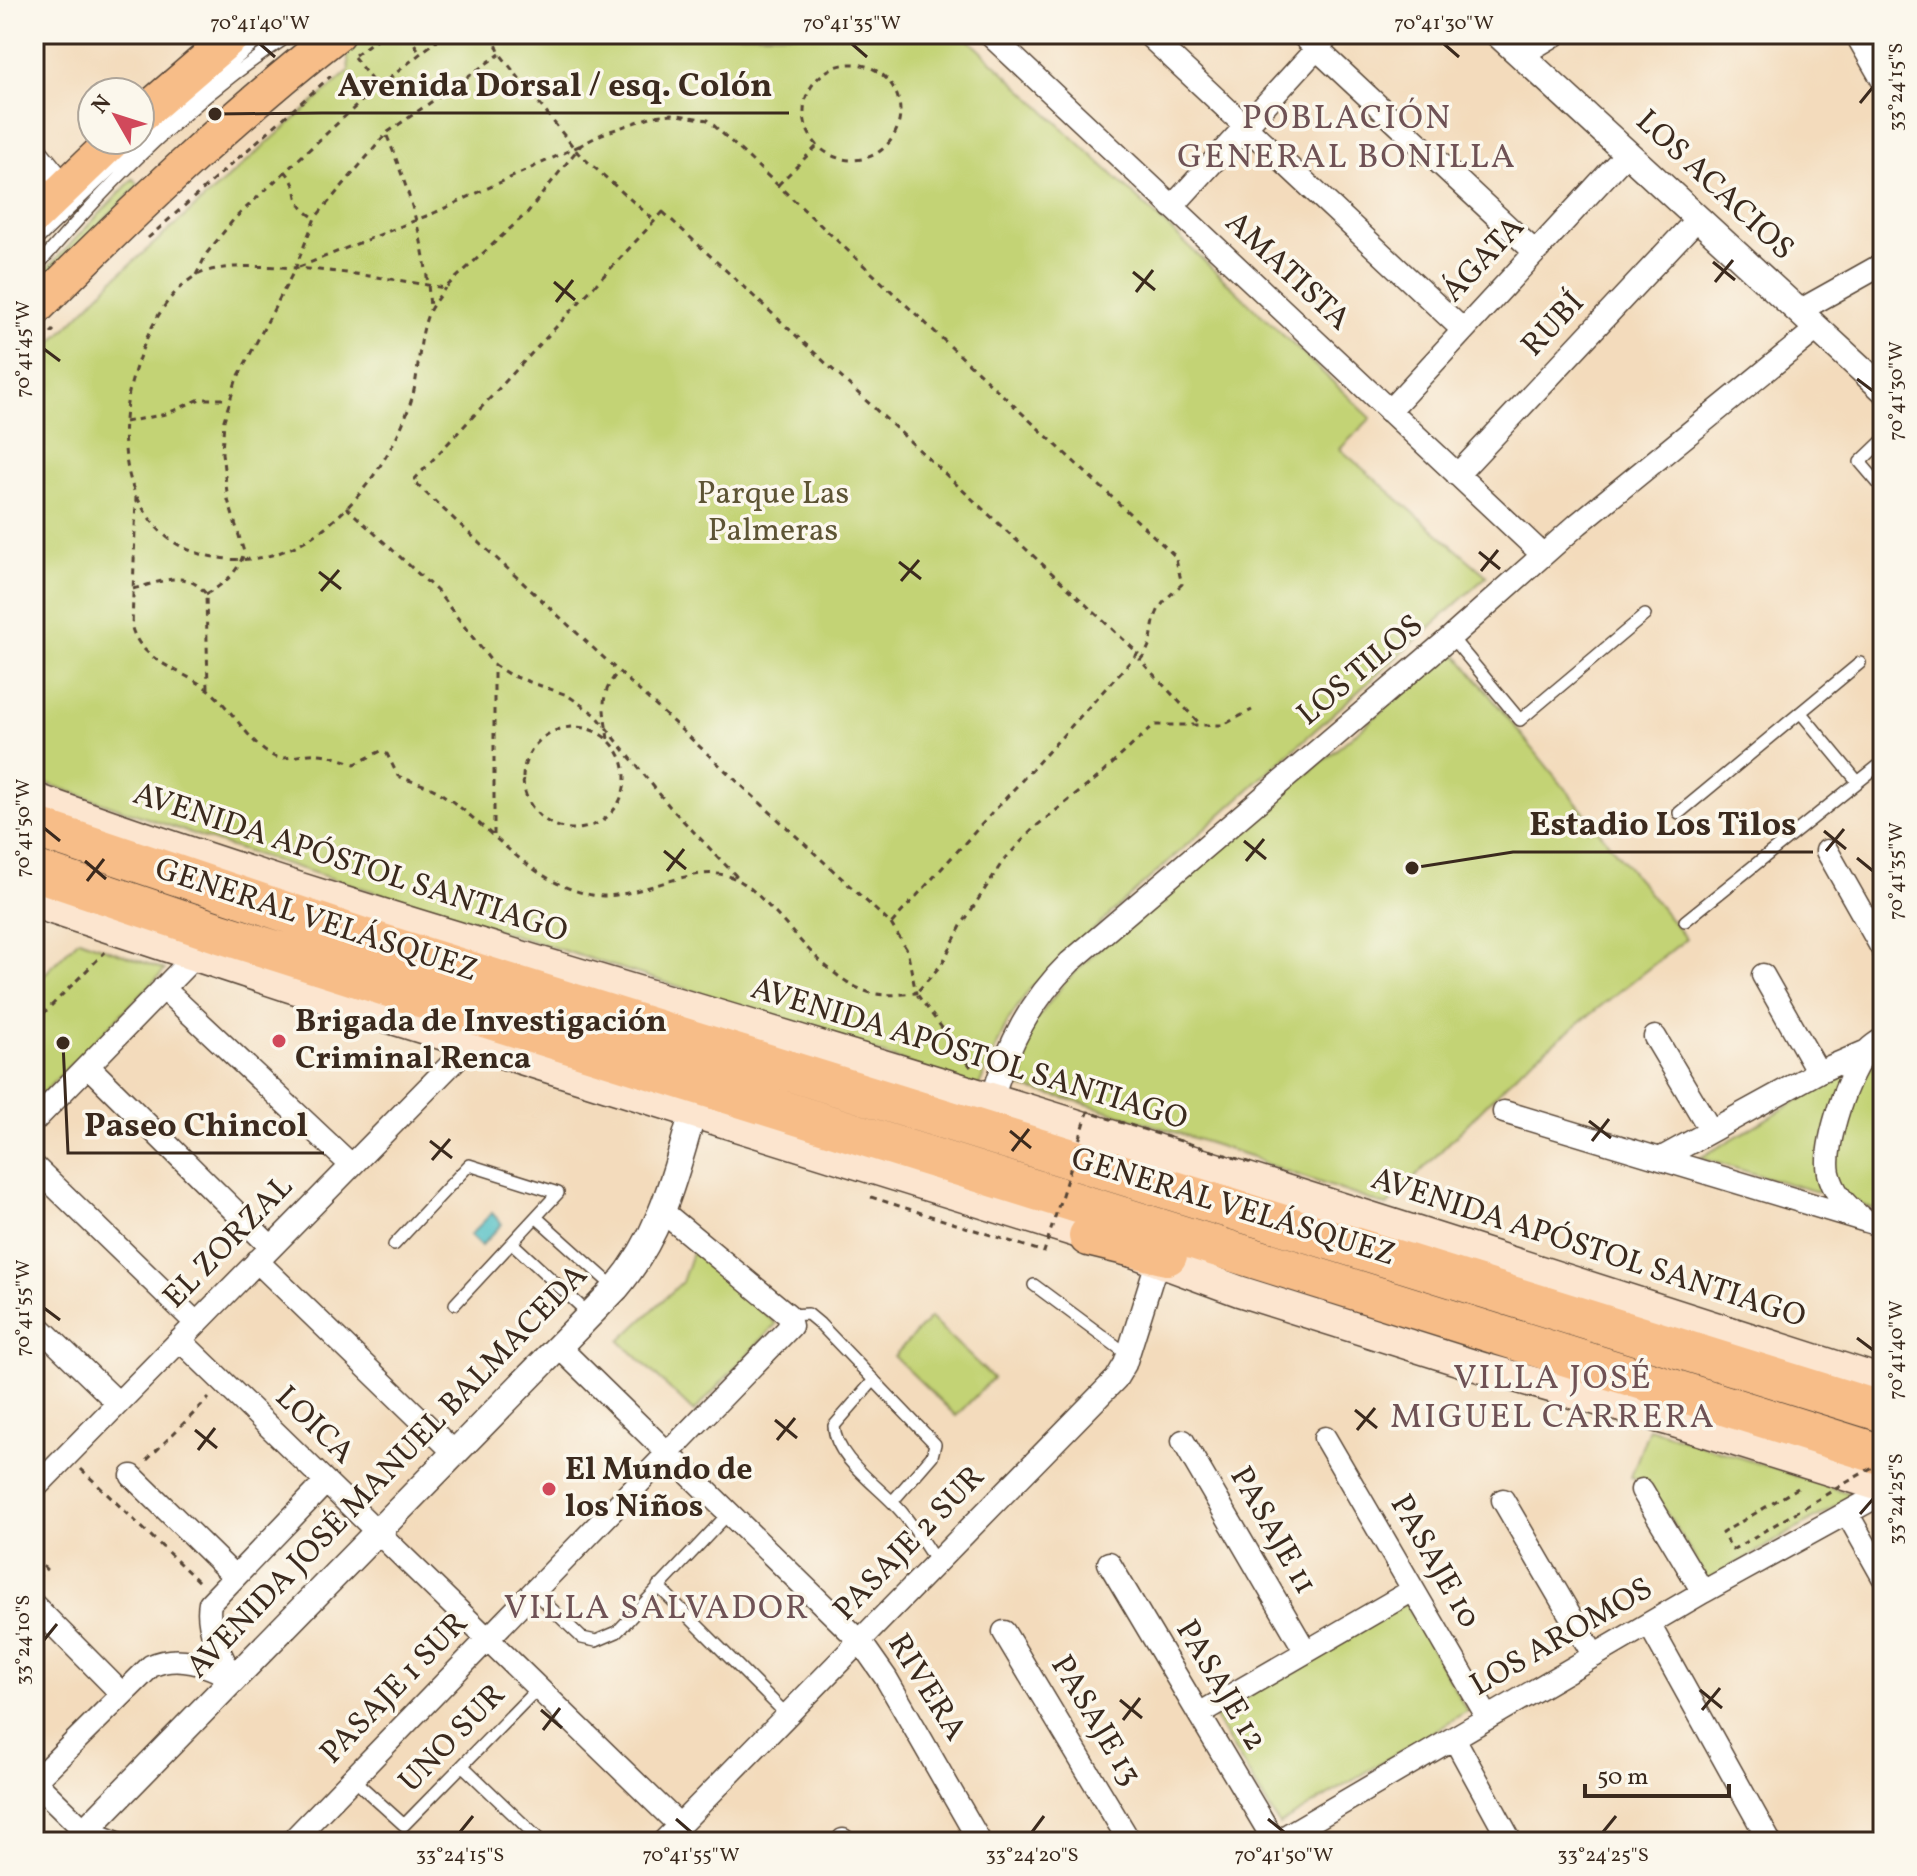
<svg xmlns="http://www.w3.org/2000/svg" width="1917" height="1876" viewBox="0 0 1917 1876" font-family="Vollkorn,serif">
	<rect width="100%" height="100%" fill="#fbf7ec"/>
	<filter id="ink" filterUnits="userSpaceOnUse"><feTurbulence type="fractalNoise" baseFrequency=".0125" numOctaves="2"/><feDisplacementMap in="SourceGraphic" scale="16" xChannelSelector="R" yChannelSelector="G"/><feConvolveMatrix kernelMatrix="1 2 1 2 8 2 1 2 1" color-interpolation-filters="sRGB"/></filter>
	<filter id="wash" filterUnits="userSpaceOnUse"><feTurbulence type="fractalNoise" baseFrequency=".006" numOctaves="4" result="noise"/><feDisplacementMap in="SourceGraphic" scale="32" xChannelSelector="R" yChannelSelector="G"/><feGaussianBlur stdDeviation="1.8" result="paint"/><feColorMatrix in="noise" values="0 0 0 0 0 0 0 0 0 0 0 0 0 0 0 0 0 1.4 0 .05"/><feComposite in="paint" operator="in"/></filter>
	<g filter="url(#wash)">
		<rect width="100%" height="100%" fill="#f3dbbc"/>
		<!-- green -->
		<path fill="#c3d375" stroke="#7f7e4a" stroke-width="2" d="M366,34H963L1371,418L1340,449L1487,576L1121,904L1030,989L1008,1021L978,1088L783,1019L228,846L34,779V361L115,278L349,71L347,47Z
			M133,179L139,185L34,291V282Z
			M1454,651L1686,939L1523,1067L1387,1206L1266,1164L1253,1157L1080,1102L1015,1086L1010,1078L1027,1032L1065,982L1102,946Z
			M79,939L165,970L34,1102V985Z
			M1882,1051L1883,1211L1700,1158Z
			M693,1250L776,1324L694,1412L620,1341L682,1282Z
			M930,1318L993,1378L956,1416L894,1356Z
			M1649,1428L1855,1495L1708,1580L1648,1482L1631,1477Z
			M1406,1603L1467,1711L1279,1825L1214,1716Z"/>
		<!-- water -->
		<path fill="#51bfc5" stroke="#467472" stroke-width="2" d="M492,1213L502,1224L481,1246L470,1235Z"/>
	</g>
	<g filter="url(#ink)">
		<g fill="none" stroke-linecap="round" stroke-linejoin="round">
			<defs>
				<path id="service" d="M34,243L154,128L266,34
					M34,270C110,181 193,97 292,34
					M1883,440L1860,462L1883,489
					M1451,637L1520,720L1645,615
					M1801,713L1858,782
					M1679,813L1860,663
					M1685,921L1883,762
					M536,1217L615,1288
					M512,1243L590,1315
					M394,1245L469,1165L558,1193L455,1304
					M1034,1285L1127,1354
					M788,1315L808,1314L820,1324L935,1444L932,1456L892,1502
					M874,1380L834,1426C835,1460 884,1489 904,1515C916,1530 926,1547 937,1563
					M658,1586L787,1715
					M534,1592L582,1638L596,1641L617,1632L729,1513
					M463,1766L542,1842
					M352,1778L404,1825L538,1688"/>
				<path id="minor" d="M989,34L1543,555
					M1147,34L1463,330
					M1301,34L1535,252
					M1856,34L1883,81
					M1521,55L1556,34
					M34,149L64,186
					M1172,207L1330,34
					M1799,311L1883,264
					M1389,411L1627,153
					M1457,475L1698,218
					M1827,851L1883,950
					M1763,975L1818,1072
					M163,988L350,1164
					M1655,1037L1711,1131
					M88,1066L271,1247
					M992,1099C1008,1045 1030,1001 1070,962L1451,637L1578,524L1818,328
					M1504,1112L1883,1226
					M34,1121L195,956
					M1660,1159L1818,1072L1867,1051
					M34,1166L196,1323
					M1862,1218C1847,1207 1833,1192 1829,1173C1823,1146 1848,1070 1868,1050C1872,1046 1878,1042 1883,1039
					M257,1261L454,1452
					M34,1322L118,1403
					M180,1340L679,1825
					M559,1347L860,1641L886,1678L980,1842
					M1325,1438L1488,1718
					M1183,1441L1306,1652
					M132,1476L234,1576
					M34,1489L472,1043
					M1642,1490L1703,1592
					M1503,1500L1594,1656
					M1847,1513L1883,1577
					M1109,1563L1275,1842
					M34,1605L122,1694
					M1649,1624L1770,1842
					M1004,1632L1130,1842
					M233,1678C222,1657 205,1628 210,1603L326,1482
					M1199,1714L1413,1590
					M1454,1738L1511,1842
					M34,1781L85,1831L115,1842
					M34,1782L151,1666C178,1653 208,1665 233,1678
					M843,1840V1842
					M291,1842L791,1326L788,1315L663,1212
					M663,1842L1116,1379L1125,1364L1157,1262
					M1276,1842L1703,1592L1883,1493"/>
				<path id="tertiary" d="M1498,34L1883,389
					M74,1842L616,1288C661,1235 674,1178 693,1112"/>
				<path id="secondary" d="M34,798C291,891 553,965 814,1044C1172,1152 1527,1267 1883,1381
					M34,903L290,987L1089,1236L1239,1291L1483,1368L1668,1420L1883,1487"/>
				<path id="primary" d="M140,116L235,34
					M34,217L114,140
					M34,310C130,214 230,118 337,34"/>
				<path id="motorway" d="M34,827L360,937L1883,1412
					M34,870L217,932L442,1004L1883,1455
					M1089,1236L1167,1255"/>
			</defs>
			<!-- service casing -->
			<use href="#service" stroke="#574536" stroke-width="14"/>
			<!-- minor casing -->
			<use href="#minor" stroke="#574536" stroke-width="25"/>
			<!-- tertiary casing -->
			<use href="#tertiary" stroke="#574536" stroke-width="29"/>
			<!-- secondary casing -->
			<use href="#secondary" stroke="#574536" stroke-width="33"/>
			<!-- primary casing -->
			<use href="#primary" stroke="#574536" stroke-width="37"/>
			<!-- motorway casing -->
			<use href="#motorway" stroke="#574536" stroke-width="43"/>
			<!-- path -->
			<path stroke="#574536" stroke-width="3" stroke-dasharray="6 6" stroke-linecap="butt" d="M408,34L421,54
				M492,34L500,54L578,153L655,221
				M355,55L383,34
				M354,57L376,86
				M804 112a48 48 0 1 1 96 0a48 48 0 1 1-96 0Z
				M387,136C410,192 427,248 430,310
				M285,171C305,194 287,201 315,218
				M778,185L818,145
				M663,212L1138,653L891,924L413,481Z
				M148,238L331,76
				M299,267L434,213L581,145
				M196,275L207,253L234,219L367,96L445,34
				M34,350L54,330
				M125,422L166,414L200,399H229
				M137,497C157,538 183,554 227,559C316,568 389,474 412,398C420,371 418,332 431,308C435,301 441,294 445,288
				M346,507L437,591L494,665L510,675L567,695L596,715L670,807L740,880
				M133,589C161,582 186,568 206,594L208,689
				M206,594C223,585 239,572 244,552L228,500L222,453L224,420L236,381L295,269L315,218L388,132L500,54
				M523 778a51 51 0 1 1 102 0a51 51 0 1 1-102 0Z
				M608,739C604,710 598,696 618,672
				M494,835V666
				M891,924L907,950L916,993C900,994 883,997 868,992C833,981 800,940 776,914C765,903 754,889 740,881C697,856 638,903 592,895C528,883 490,824 437,791C425,784 411,782 398,776L387,754L381,751L355,764C343,760 331,755 319,754C302,752 286,763 271,755C250,744 229,704 206,688C180,669 142,662 132,628L136,496C119,454 122,407 137,364C147,333 166,292 197,275C239,253 394,279 445,288L527,213L581,145L602,134L653,116L672,114L708,120L1175,556L1182,584C1173,593 1162,601 1157,613C1149,631 1156,642 1140,660L1200,724
				M34,1023L105,952
				M971,1067L916,993L942,964L961,926L1003,861L1035,827L1097,778L1154,725H1223L1252,710
				M147,1460L209,1398
				M81,1469L200,1583
				M34,1558L46,1569L34,1582"/>
			<!-- service -->
			<use href="#service" stroke="#fff" stroke-width="11"/>
			<!-- minor -->
			<use href="#minor" stroke="#fff" stroke-width="22"/>
			<!-- tertiary -->
			<use href="#tertiary" stroke="#fff" stroke-width="26"/>
			<!-- secondary -->
			<use href="#secondary" stroke="#fce5cf" stroke-width="30"/>
			<!-- primary -->
			<use href="#primary" stroke="#f7bd88" stroke-width="34"/>
			<!-- motorway -->
			<use href="#motorway" stroke="#f7bd88" stroke-width="40"/>
			<!-- path-bridge -->
			<path stroke="#574536" stroke-width="3" stroke-dasharray="6 6" stroke-linecap="butt" d="M871,1197L1044,1252L1088,1112L1251,1163
				M1798,1488L1722,1533L1732,1550L1883,1461"/>
		</g>
	</g>
	<!-- ticks -->
	<path fill="none" stroke="#3b2a1e" stroke-width="3" d="M260,44L275,57M852,44L867,57M1444,44L1459,57M1860,103L1873,87M1713,262L1735,280M1133,272L1155,290M554,282L575,300M1715,282L1733,260M1136,292L1153,270M556,302L573,280M44,349L60,361M1857,379L1873,391M1479,552L1500,569M899,562L921,579M1481,571L1498,550M319,572L341,589M901,581L919,560M321,591L339,570M44,828L60,841M1824,831L1846,849M1244,841L1266,859M664,851L686,869M1826,851L1844,829M1857,858L1873,871M85,861L106,879M1246,861L1264,839M667,871L684,849M87,881L104,859M1589,1121L1611,1138M1010,1131L1031,1148M430,1141L452,1158M1592,1141L1609,1119M1012,1151L1029,1129M432,1160L450,1139M44,1308L60,1320M1857,1338L1873,1350M1355,1410L1377,1428M775,1420L797,1438M195,1430L217,1448M1357,1430L1375,1408M777,1440L795,1418M198,1450L215,1428M1860,1514L1873,1499M44,1640L57,1624M1700,1690L1722,1708M1120,1700L1142,1718M541,1710L562,1728M1702,1710L1720,1688M1123,1720L1140,1698M543,1730L560,1708M676,1819L691,1832M1268,1819L1284,1832M460,1832L473,1816M1032,1832L1044,1816M1603,1832L1616,1816"/>
	<!-- markers -->
	<g fill="#d1495b" stroke="#fbf7ec" stroke-width="3">
		<circle cx="279" cy="1041" r="8"/>
		<circle cx="549" cy="1489" r="8"/>
	</g>
	<g text-anchor="middle" dominant-baseline="central" stroke-width="7" stroke-linejoin="round" paint-order="stroke">
		<!-- street labels -->
		<g font-size="32" fill="#3b2a1e" stroke="#fbf7ec">
			<text transform="translate(1714 186) rotate(43)">LOS ACACIOS</text>
			<text transform="translate(1484 260) rotate(-47)">ÁGATA</text>
			<text transform="translate(1287 272) rotate(43)">AMATISTA</text>
			<text transform="translate(1554 325) rotate(-47)">RUBÍ</text>
			<text transform="translate(1361 671) rotate(-40)">LOS TILOS</text>
			<text transform="translate(350 864) rotate(18)">AVENIDA APÓSTOL SANTIAGO</text>
			<text transform="translate(316 921) rotate(18)">GENERAL VELÁSQUEZ</text>
			<text transform="translate(969 1055) rotate(17)">AVENIDA APÓSTOL SANTIAGO</text>
			<text transform="translate(1233 1208) rotate(17)">GENERAL VELÁSQUEZ</text>
			<text transform="translate(229 1243) rotate(-46)">EL ZORZAL</text>
			<text transform="translate(1588 1249) rotate(18)">AVENIDA APÓSTOL SANTIAGO</text>
			<text transform="translate(314 1426) rotate(44)">LOICA</text>
			<text transform="translate(388 1472) rotate(-46)">AVENIDA JOSÉ MANUEL BALMACEDA</text>
			<text transform="translate(1272 1531) rotate(60)">PASAJE 11</text>
			<text transform="translate(910 1544) rotate(-46)">PASAJE 2 SUR</text>
			<text transform="translate(1434 1562) rotate(60)">PASAJE 10</text>
			<text transform="translate(1562 1638) rotate(-30)">LOS AROMOS</text>
			<text transform="translate(1220 1686) rotate(59)">PASAJE 12</text>
			<text transform="translate(926 1688) rotate(58)">RIVERA</text>
			<text transform="translate(395 1689) rotate(-46)">PASAJE 1 SUR</text>
			<text transform="translate(1095 1721) rotate(59)">PASAJE 13</text>
			<text transform="translate(453 1739) rotate(-46)">UNO SUR</text>
		</g>
		<!-- park labels -->
		<g font-size="32" fill="#5d5434" stroke="#fbf7ec">
			<text x="773" y="495">Parque Las<tspan x="773" dy="37">Palmeras</tspan></text>
		</g>
		<!-- poi labels -->
		<g font-size="32" font-weight="bold" fill="#3b2a1e" stroke="#fbf7ec" text-anchor="start">
			<text x="295" y="1023">Brigada de Investigación<tspan x="295" dy="37">Criminal Renca</tspan></text>
			<text x="565" y="1471">El Mundo de<tspan x="565" dy="37">los Niños</tspan></text>
		</g>
		<!-- neighbourhood labels -->
		<g font-size="34" letter-spacing="2" fill="#6f5255" stroke="#fbf7ec">
			<text x="1347" y="119">POBLACIÓN<tspan x="1347" dy="39">GENERAL BONILLA</tspan></text>
			<text x="1553" y="1379">VILLA JOSÉ<tspan x="1553" dy="39">MIGUEL CARRERA</tspan></text>
			<text x="657" y="1609">VILLA SALVADOR</text>
		</g>
	</g>
	<!-- callouts -->
	<path fill="none" stroke="#3b2a1e" stroke-width="3" d="M215 114L322 113H789M1412 868L1513 852H1813M63 1043L68 1153H324"/>
	<g fill="#3b2a1e" stroke="#fbf7ec" stroke-width="3">
		<circle cx="215" cy="114" r="8"/>
		<circle cx="1412" cy="868" r="8"/>
		<circle cx="63" cy="1043" r="8"/>
	</g>
	<g font-size="34" text-anchor="middle" font-weight="bold" fill="#3b2a1e" stroke="#fbf7ec" stroke-width="7" stroke-linejoin="round" paint-order="stroke">
		<text x="555" y="96">Avenida Dorsal / esq. Colón</text>
		<text x="1663" y="835">Estadio Los Tilos</text>
		<text x="196" y="1136">Paseo Chincol</text>
	</g>
	<!-- margin -->
	<rect width="1917" height="1876" fill="none" stroke="#fbf7ec" stroke-width="88"/>
	<!-- north arrow -->
	<g transform="translate(116 116) rotate(309)"><circle r="38" fill="#fbf7ec" stroke="#aea59a" stroke-width="2"/>
	<path d="M0-6L14 30L0 20L-14 30Z" fill="#d1495b"/>
	<text y="-12" font-size="22" font-weight="bold" text-anchor="middle" fill="#3b2a1e">N</text>
	</g>
	<!-- scale -->
	<path d="M1585 1784v12h144v-12" fill="none" stroke="#3b2a1e" stroke-width="4"/>
	<text x="1597" y="1784" font-size="24" fill="#3b2a1e" stroke="#fbf7ec" stroke-width="6" paint-order="stroke">50 m</text>
	<rect x="44" y="44" width="1829" height="1788" fill="none" stroke="#3b2a1e" stroke-width="3"/>
	<g font-size="20" text-anchor="middle" fill="#3b2a1e">
		<text x="260" y="29">70°41'40"W</text>
		<text x="852" y="29">70°41'35"W</text>
		<text x="1444" y="29">70°41'30"W</text>
		<text transform="translate(1895 87) rotate(-90)" y="7">33°24'15"S</text>
		<text transform="translate(22 349) rotate(-90)" y="7">70°41'45"W</text>
		<text transform="translate(1895 391) rotate(-90)" y="7">70°41'30"W</text>
		<text transform="translate(22 828) rotate(-90)" y="7">70°41'50"W</text>
		<text transform="translate(1895 871) rotate(-90)" y="7">70°41'35"W</text>
		<text transform="translate(22 1308) rotate(-90)" y="7">70°41'55"W</text>
		<text transform="translate(1895 1350) rotate(-90)" y="7">70°41'40"W</text>
		<text transform="translate(1895 1499) rotate(-90)" y="7">33°24'25"S</text>
		<text transform="translate(22 1640) rotate(-90)" y="7">33°24'10"S</text>
		<text x="460" y="1861">33°24'15"S</text>
		<text x="691" y="1861">70°41'55"W</text>
		<text x="1032" y="1861">33°24'20"S</text>
		<text x="1284" y="1861">70°41'50"W</text>
		<text x="1603" y="1861">33°24'25"S</text>
	</g>
</svg>
